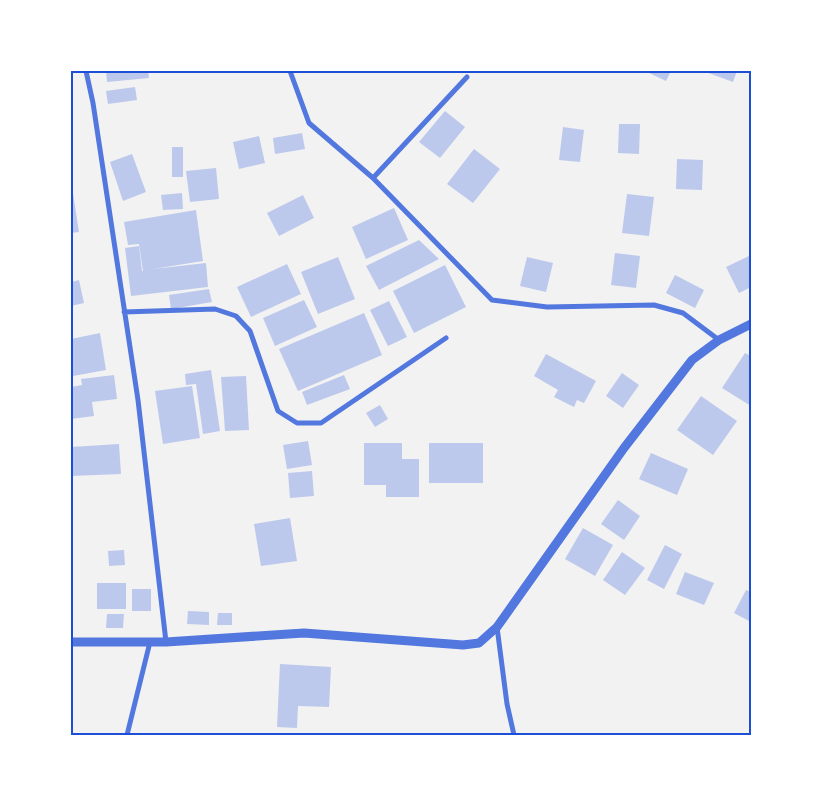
<svg xmlns="http://www.w3.org/2000/svg" width="822" height="806" viewBox="0 0 822 806" font-family="'Nunito Sans',sans-serif">
	<rect width="100%" height="100%" fill="#f2f2f2"/>
	<!-- building -->
	<path fill="#bdc9ec" d="M106,71H148L149,78L107,82Z
		M645,71H671L666,81Z
		M703,71H737L733,82Z
		M135,87L137,100L108,104L106,91Z
		M445,111L465,127L440,158L419,142Z
		M619,124H640L639,154L618,153Z
		M563,127L584,130L580,162L559,160Z
		M302,133L305,149L275,154L273,138Z
		M259,136L265,163L239,169L233,142Z
		M172,147H183V177H172Z
		M474,149L500,169L473,203L447,184Z
		M132,154L146,192L123,201L110,162Z
		M677,159L703,160L702,190L676,189Z
		M216,168L219,199L190,202L186,171Z
		M71,193H73L79,232L71,233Z
		M182,193L183,209L163,210L161,195Z
		M627,194L654,197L649,236L622,233Z
		M303,195L314,218L279,236L267,213Z
		M394,208L408,240L366,259L352,227Z
		M196,210L203,261L153,269L206,263L208,287L131,296L125,248L139,246L142,271H143L139,244L128,245L124,222Z
		M419,240L439,259L379,290L366,266Z
		M615,253L640,256L636,288L611,285Z
		M749,256L751,260V287L739,293L726,267Z
		M338,257L355,299L318,314L301,272Z
		M527,257L553,263L546,292L520,286Z
		M287,264L301,294L251,317L237,287Z
		M445,265L466,307L414,333L393,291Z
		M675,275L704,290L695,308L666,293Z
		M79,280L84,303L71,306V282Z
		M209,289L212,302L171,309L169,295Z
		M304,300L317,327L275,346L263,318Z
		M389,301L407,337L388,346L370,310Z
		M364,313L382,355L298,391L279,349Z
		M100,333L106,370L73,376L71,339Z
		M745,353L751,356V406L722,388Z
		M546,354L596,381L584,403L577,400L574,407L554,397L558,390L534,376Z
		M211,370L220,431L203,434L196,384L186,385L185,374Z
		M622,373L639,385L623,408L606,396Z
		M114,375L117,399L92,402L94,416L71,419V387L82,385L81,379Z
		M344,375L350,389L307,405L302,392Z
		M246,376L249,430L225,431L221,377Z
		M192,386L200,438L163,444L155,391Z
		M701,396L737,421L713,455L677,430Z
		M380,405L388,419L375,427L366,413Z
		M308,441L312,465L287,469L283,445Z
		M364,443H402V459H419V497H386V485H364Z
		M429,443H483V483H429Z
		M119,444L121,474L71,476V447Z
		M651,453L688,469L677,495L639,479Z
		M312,471L314,496L290,498L288,473Z
		M618,500L640,516L624,540L601,524Z
		M290,518L297,561L261,566L254,524Z
		M583,528L613,545L595,576L565,559Z
		M665,545L682,554L664,589L647,580Z
		M124,550L125,565L109,566L108,551Z
		M622,552L645,568L625,595L603,580Z
		M685,572L714,583L704,605L676,594Z
		M97,583H126V609H97Z
		M132,589H151V611H132Z
		M746,590L751,592V622L734,613Z
		M188,611L209,612V625L187,624Z
		M218,613H232V625H217Z
		M107,614H124L123,628H106Z
		M280,664L331,667L329,707L298,706L297,728L277,727Z"/>
	<g fill="none" stroke-linecap="round" stroke-linejoin="round">
		<!-- minor -->
		<path stroke="#5277de" stroke-width="5" d="M86,71L93,103L138,400L166,642
			M290,71L309,123L373,178L492,300L547,307L654,305L683,313L719,340
			M373,178L467,77
			M124,312L215,309L236,316L250,331L278,411L297,423H321L446,338
			M497,627L507,704L514,735
			M127,735L150,642"/>
		<!-- tertiary -->
		<path stroke="#5277de" stroke-width="9" d="M71,642H166L304,633L463,645L479,643L497,627L624,448L692,360L719,340L751,324"/>
	</g>
	<!-- border -->
	<rect width="822" height="806" fill="none" stroke="#ffffff" stroke-width="145"/>
	<rect x="72" y="72" width="678" height="662" fill="none" stroke="#1d4ed8" stroke-width="2"/>
</svg>
